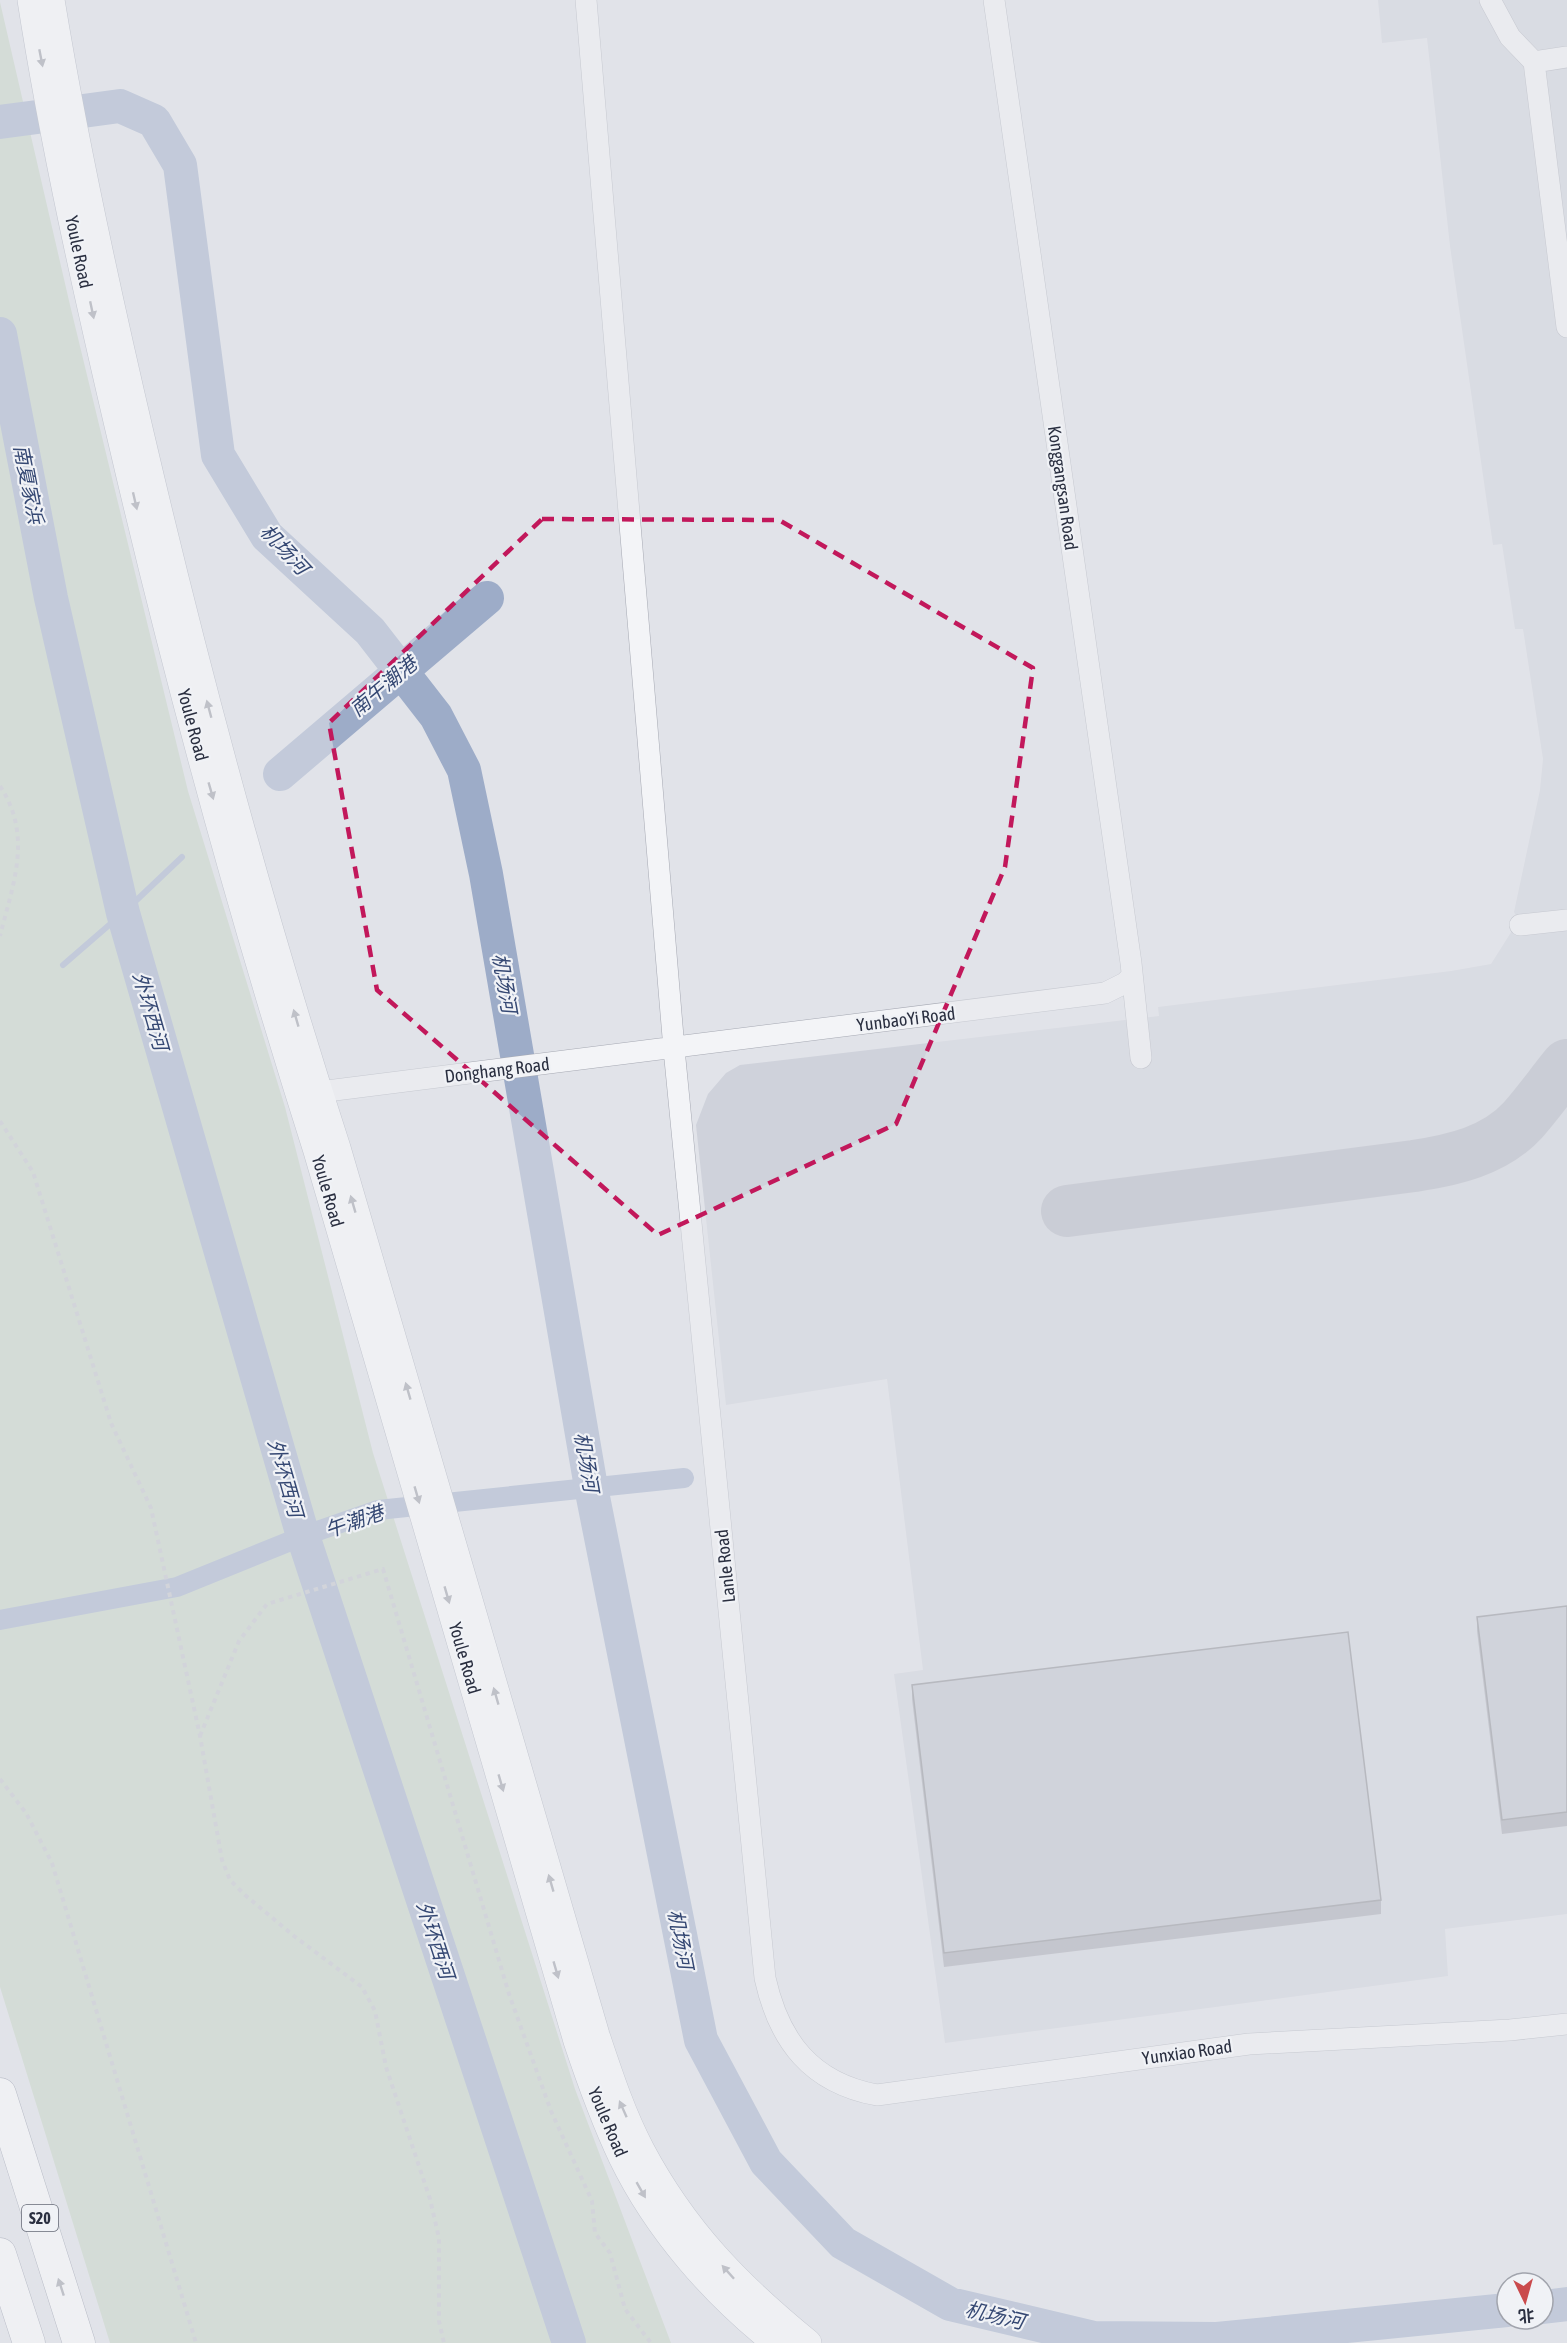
<svg xmlns="http://www.w3.org/2000/svg" width="1567" height="2343" viewBox="0 0 1567 2343" font-family="'Asap Condensed','Noto Sans SC',sans-serif">
	<rect width="100%" height="100%" fill="#e1e3e9"/>
	<!-- built -->
	<path fill="#cfd2db" d="M1378,0H1567V1914L1445,1929L1448,1976L945,2043L894,1674L923,1670L887,1379L726,1405L696,1125L708,1094L726,1073L740,1065L1159,1016L1158,1007L1451,971L1491,964L1515,926H1521L1514,912L1540,790L1543,759L1523,629H1515L1502,544L1493,545L1450,246L1427,38L1382,43Z"/>
	<!-- green -->
	<path fill="#c4d3c2" d="M0,2L70,305L188,791L285,1107L373,1453L575,2089L671,2343H110L0,1987Z"/>
	<g fill="none" stroke-linecap="round" stroke-linejoin="round">
		<!-- stream -->
		<path stroke="#9dacc8" stroke-width="6" d="M63,965L123,913L182,857"/>
		<!-- canal -->
		<path stroke="#9dacc8" stroke-width="20" d="M0,1620L177,1587L303,1536L378,1510L684,1478"/>
		<!-- river -->
		<path stroke="#9dacc8" stroke-width="34" d="M83,111L120,106L154,121L180,165L218,455L267,536L370,631L436,716L464,770L486,874L591,1487L701,2040L766,2162L843,2243L950,2304L1094,2338L1217,2339L1507,2310
			M0,122L60,114
			M0,334L51,598L123,913L303,1536L569,2343
			M280,774L487,598
			M1543,2307L1567,2304"/>
		<!-- taxiway -->
		<path stroke="#aeb2be" stroke-width="52" d="M1067,1211L1414,1166C1453,1160 1495,1151 1523,1120C1539,1102 1552,1083 1567,1065"/>
		<defs>
			<path id="minor" d="M586,0L674,1049L765,1978C779,2041 811,2083 877,2095L1249,2044L1510,2030L1567,2024
				M994,0L1131,963L1141,1058
				M1490,0L1510,37L1534,62L1567,57
				M1534,62L1567,327
				M1520,925L1567,920
				M319,1092L1105,993L1125,983L1132,976"/>
			<path id="major" d="M31,0C54,147 87,293 121,438C177,678 242,916 317,1151L577,2041C590,2080 604,2119 622,2157C657,2229 713,2293 776,2343
				M51,0C75,147 107,292 141,437C197,676 261,914 337,1148L596,2035C609,2074 622,2114 641,2150C684,2231 738,2286 808,2343"/>
			<path id="highway" d="M0,2094L79,2343
				M0,2254L29,2343"/>
		</defs>
		<!-- minor casing -->
		<use href="#minor" stroke="#a6a9b3" stroke-width="22"/>
		<!-- major casing -->
		<use href="#major" stroke="#a0a6b4" stroke-width="28"/>
		<!-- highway casing -->
		<use href="#highway" stroke="#888e9f" stroke-width="33"/>
		<!-- path -->
		<path stroke="#bfc1c7" stroke-width="4" stroke-dasharray="4.5 4.5" stroke-linecap="butt" d="M0,786C33,836 13,884 0,936
			M0,1121L33,1172L111,1423L151,1508L200,1736L222,1860L230,1880L245,1895L294,1936L362,1987L375,2011L386,2067L430,2199L439,2238V2321L444,2343
			M200,1736L239,1641L267,1604L383,1569L509,1994L551,2111L592,2201L595,2233L610,2253L625,2309L651,2343
			M0,1779L26,1813L52,1863L196,2343"/>
		<!-- minor -->
		<use href="#minor" stroke="#f3f4f7" stroke-width="21"/>
		<!-- major -->
		<use href="#major" stroke="#fff" stroke-width="27"/>
		<!-- highway -->
		<use href="#highway" stroke="#fff" stroke-width="32"/>
	</g>
	<!-- wall -->
	<path fill="#a1a3ad" d="M1567,1606V1826L1502,1834L1477,1631V1617Z
		M912,1685L1381,1900V1914L944,1967L912,1699Z"/>
	<!-- building -->
	<path fill="#bbbec9" stroke="#83858d" stroke-width="1.5" d="M1567,1606V1812L1502,1820L1477,1617Z
		M1348,1632L1381,1900L944,1953L912,1685Z"/>
	<!-- one-way arrows -->
	<defs><path id="oneway-solid" d="M-6-.8H1V-3.2L6.5 0L1 3.2V.8H-6Z" transform="scale(1.5)"/></defs>
	<g fill="#9497a0">
		<use href="#oneway-solid" transform="translate(41 58) rotate(79)"/>
		<use href="#oneway-solid" transform="translate(92 310) rotate(78)"/>
		<use href="#oneway-solid" transform="translate(135 501) rotate(77)"/>
		<use href="#oneway-solid" transform="translate(209 709) rotate(-105)"/>
		<use href="#oneway-solid" transform="translate(211 791) rotate(74)"/>
		<use href="#oneway-solid" transform="translate(296 1018) rotate(-106)"/>
		<use href="#oneway-solid" transform="translate(353 1204) rotate(-106)"/>
		<use href="#oneway-solid" transform="translate(408 1391) rotate(-106)"/>
		<use href="#oneway-solid" transform="translate(417 1495) rotate(74)"/>
		<use href="#oneway-solid" transform="translate(447 1595) rotate(74)"/>
		<use href="#oneway-solid" transform="translate(496 1696) rotate(-106)"/>
		<use href="#oneway-solid" transform="translate(501 1783) rotate(74)"/>
		<use href="#oneway-solid" transform="translate(551 1883) rotate(-106)"/>
		<use href="#oneway-solid" transform="translate(556 1970) rotate(74)"/>
		<use href="#oneway-solid" transform="translate(623 2109) rotate(-114)"/>
		<use href="#oneway-solid" transform="translate(641 2190) rotate(60)"/>
		<use href="#oneway-solid" transform="translate(728 2272) rotate(-132)"/>
		<use href="#oneway-solid" transform="translate(61 2287) rotate(-108)"/>
	</g>
	<!-- marked area -->
	<path d="M0 0H1567V2343H0ZM542,519L779,520L1033,668L1005,867L896,1124L658,1235L377,990L329,723Z" fill="#e1e3e9" fill-opacity=".55" fill-rule="evenodd"/>
	<path fill="none" stroke="#c2185b" stroke-width="4.5" stroke-dasharray="12 8" stroke-linejoin="round" d="M542,519L779,520L1033,668L1005,867L896,1124L658,1235L377,990L329,723Z"/>
	<g text-anchor="middle" dominant-baseline="central" stroke-width="4.5" stroke-linejoin="round" paint-order="stroke">
		<!-- shield labels -->
		<rect fill="#f0f2f6" stroke="#656a77" stroke-width="1.5" x="22" y="2205" width="36" height="26" rx="4.5"/>
		<g font-size="16" font-weight="bold" fill="#2a2f40">
			<text x="40" y="2218">S20</text>
		</g>
		<!-- street labels -->
		<g font-size="18" fill="#2a2f40" stroke="#f0f2f6">
			<text transform="translate(79 252) rotate(78)">Youle Road</text>
			<text transform="translate(1063 488) rotate(82)">Konggangsan Road</text>
			<text transform="translate(193 725) rotate(75)">Youle Road</text>
			<text transform="translate(906 1019) rotate(-7)">YunbaoYi Road</text>
			<text transform="translate(497 1070) rotate(-7)">Donghang Road</text>
			<text transform="translate(328 1191) rotate(74)">Youle Road</text>
			<text transform="translate(725 1566) rotate(-96)">Lanle Road</text>
			<text transform="translate(465 1658) rotate(74)">Youle Road</text>
			<text transform="translate(1187 2052) rotate(-8)">Yunxiao Road</text>
			<text transform="translate(608 2122) rotate(67)">Youle Road</text>
		</g>
		<!-- water labels -->
		<g font-size="20" font-style="italic" fill="#354873" stroke="#f0f2f6">
			<text transform="translate(29 484) rotate(79)">南夏家浜</text>
			<text transform="translate(285 549) rotate(47)">机场河</text>
			<text transform="translate(383 686) rotate(-40)">南午潮港</text>
			<text transform="translate(505 983) rotate(80)">机场河</text>
			<text transform="translate(151 1011) rotate(74)">外环西河</text>
			<text transform="translate(587 1462) rotate(80)">机场河</text>
			<text transform="translate(286 1478) rotate(74)">外环西河</text>
			<text transform="translate(354 1521) rotate(-19)">午潮港</text>
			<text transform="translate(681 1939) rotate(79)">机场河</text>
			<text transform="translate(436 1940) rotate(72)">外环西河</text>
			<text transform="translate(995 2315) rotate(13)">机场河</text>
		</g>
	</g>
	<!-- north arrow -->
	<g transform="translate(1525 2301) rotate(175)"><circle r="28" fill="#f0f2f6" stroke="#a1a4ad" stroke-width="1.5"/>
	<path d="M0-4.5L10 22L0 15L-10 22Z" fill="#ca4a4c"/>
	<text y="-9" font-size="16" font-weight="bold" text-anchor="middle" fill="#2a2f40">北</text>
	</g>
</svg>
